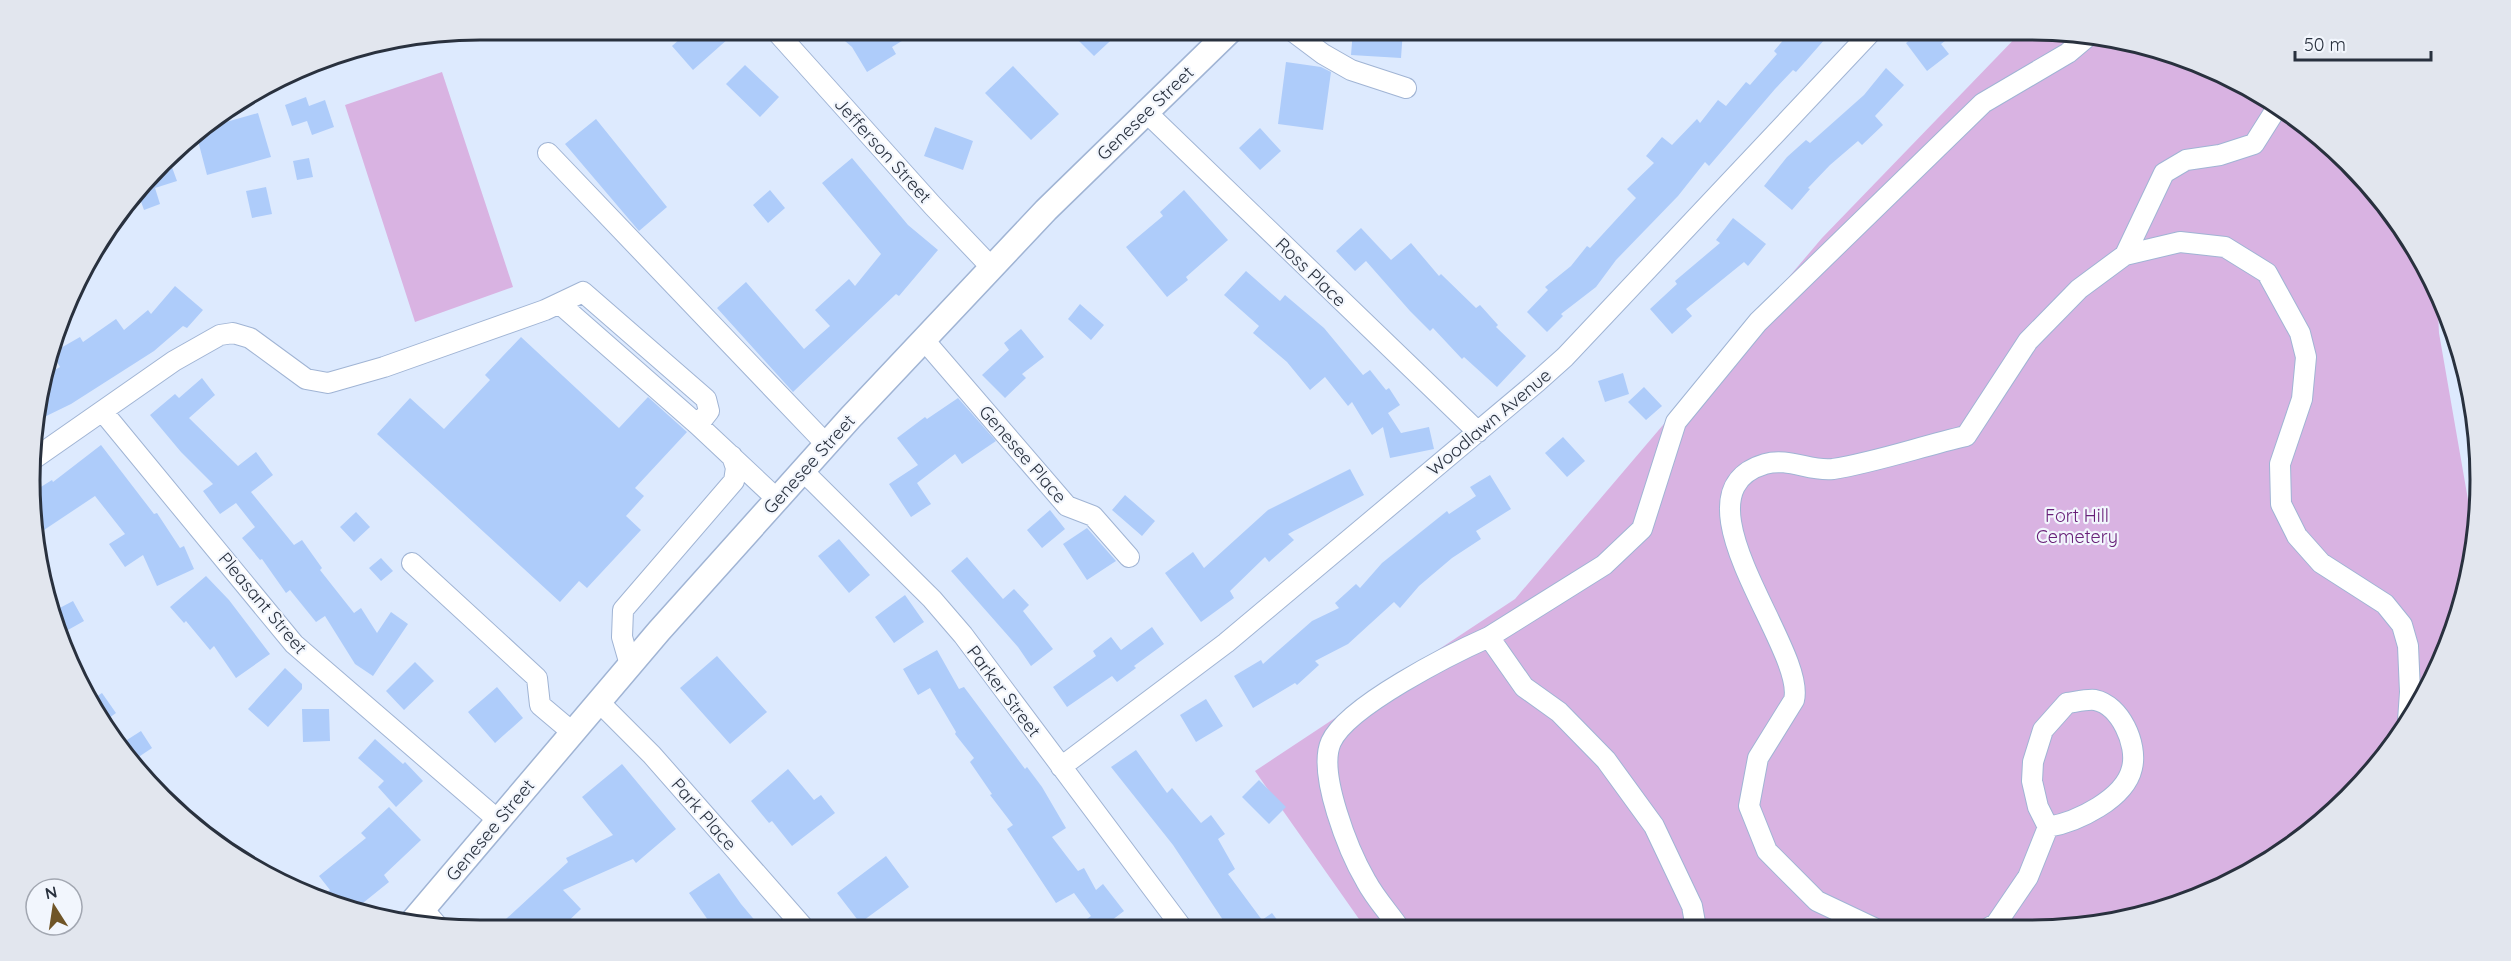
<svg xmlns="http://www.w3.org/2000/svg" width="2511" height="961" viewBox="0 0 2511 961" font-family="Quicksand,sans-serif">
	<rect width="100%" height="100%" fill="#ddeafe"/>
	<!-- green -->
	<path fill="#d9b3e2" d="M2023,30L2147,45L2230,77L2305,123L2369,184L2421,256L2437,292L2439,333L2471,517H2479L2466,597L2420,706L2328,819L2229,885L2090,927L1366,929L1255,771L1515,599L1822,238Z
		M442,72L513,287L415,322L345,105Z"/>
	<!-- building -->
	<path fill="#aeccfa" d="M690,30H738L693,70L672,46Z
		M832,30H920L892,47L896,54L867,72L852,47Z
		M1068,30H1122L1094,56Z
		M1353,30H1403L1401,58L1351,55Z
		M1792,30H1833L1796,72L1793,70L1775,89L1709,166L1705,162L1678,196L1616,260L1596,287L1561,314L1563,316L1547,332L1527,312L1548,290L1545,287L1571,266L1587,246L1590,248L1636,198L1627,189L1654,163L1646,156L1662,137L1672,145L1697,119L1700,123L1718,100L1726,106L1746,82L1750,85L1777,54L1774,51Z
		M1922,30H1959L1941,44L1949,54L1927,71L1906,43Z
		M1286,62L1321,67L1331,72L1323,130L1278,124Z
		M745,65L779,97L760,117L726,84Z
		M1013,66L1059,114L1031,140L985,93Z
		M1886,68L1904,85L1875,116L1883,125L1862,145L1858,141L1830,165L1808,188L1810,189L1792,210L1764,186L1787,157L1806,140L1810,143L1864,95Z
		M306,97L309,106L325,100L334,127L312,135L307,121L292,126L285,105Z
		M258,113L271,157L207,175L196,133L209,123L218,121L219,124Z
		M596,119L667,207L639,231L565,144Z
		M935,127L973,141L963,170L924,156Z
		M1260,128L1281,151L1260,170L1239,148Z
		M309,158L313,177L297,180L293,161Z
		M852,158L908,225L938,250L899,296L896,294L793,392L717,308L746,282L804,349L830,326L815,310L849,279L855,286L881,254L822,183Z
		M169,159L177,181L155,188L160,204L144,210L139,196Z
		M266,187L272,214L252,218L246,191Z
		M770,190L785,208L768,223L753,205Z
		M1184,190L1228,240L1186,277L1188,280L1167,297L1126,247L1163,216L1160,212Z
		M1733,218L1766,244L1748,266L1744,262L1686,309L1692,316L1672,334L1650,309L1677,284L1675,281L1720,243L1716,240Z
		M1361,228L1391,260L1411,243L1439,276L1441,274L1476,308L1480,305L1498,325L1496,327L1526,356L1497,387L1464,357L1462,359L1433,328L1430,331L1410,311L1366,261L1355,271L1336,251Z
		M1246,271L1280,301L1285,295L1324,328L1363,375L1370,370L1386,390L1389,388L1400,405L1388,413L1401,433L1429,427L1434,449L1390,458L1383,427L1372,435L1352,402L1348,406L1325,377L1310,390L1287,362L1253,333L1259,326L1224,295Z
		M175,286L203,310L187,328L183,326L154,351L71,404L34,422L45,375L60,367L52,353L80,337L83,342L116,319L124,330L148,310L151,314Z
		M1080,304L1104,325L1091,340L1068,319Z
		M1021,329L1044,357L1022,374L1026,378L1005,398L982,375L1009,350L1004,343Z
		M521,337L619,428L648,397L687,432L635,488L644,496L626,516L641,530L587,588L579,581L560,602L377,434L410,398L444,429L490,380L485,375Z
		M1623,373L1629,394L1605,402L1598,381Z
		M202,378L215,395L189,418L238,466L256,452L273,475L251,492L294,545L302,540L322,568L320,570L354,613L361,608L377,633L391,612L408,624L373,676L355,664L325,616L316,622L290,590L286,593L262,559L260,560L242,538L255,527L236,503L220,514L203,491L213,484L181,452L150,415L175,394L179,398Z
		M1644,387L1662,406L1646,420L1628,402Z
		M958,398L996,441L962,464L955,454L917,483L931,504L911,517L889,484L918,465L897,438L925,417L927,419Z
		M1563,437L1585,461L1567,477L1545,453Z
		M101,445L154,514L157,513L180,548L184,546L194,569L157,586L143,555L125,567L109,544L125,534L95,496L38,534L36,490L52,480L53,482Z
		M1350,469L1364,495L1288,534L1294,540L1269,562L1265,557L1230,591L1234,598L1201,622L1165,573L1193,552L1204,568L1268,510Z
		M1490,475L1511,509L1476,531L1481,539L1452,558L1419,586L1400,608L1394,602L1348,644L1315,661L1319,665L1297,685L1295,683L1253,708L1234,676L1261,660L1263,664L1312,621L1339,608L1335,603L1356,584L1360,588L1382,563L1447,511L1449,514L1476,496L1470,487Z
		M1125,495L1155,521L1142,536L1112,510Z
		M1050,510L1065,529L1042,548L1027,530Z
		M356,512L370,527L354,542L340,527Z
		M1087,528L1116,561L1087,580L1063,544Z
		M839,539L870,575L849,593L818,556Z
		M967,557L1003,599L1014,589L1029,605L1023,611L1053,649L1031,666L1018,647L951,571Z
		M381,558L393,571L381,581L369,568Z
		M206,576L229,600L270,654L236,678L214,646L210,650L186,621L184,623L170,607Z
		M905,595L924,622L894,643L875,617Z
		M73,601L84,621L59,635L52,612Z
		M1152,627L1164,644L1134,666L1136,668L1117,682L1112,676L1067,707L1053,687L1096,656L1093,651L1111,637L1121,650Z
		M937,650L959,689L964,687L1025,769L1027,767L1042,787L1066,828L1052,837L1078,871L1084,868L1096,890L1103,884L1124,911L1099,930H1072L1091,916L1074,893L1056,903L1007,829L1013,825L990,795L992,794L970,762L974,758L955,734L956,732L930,688L918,695L903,669Z
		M717,656L767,712L730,744L680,688Z
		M415,662L434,681L404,710L386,691Z
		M285,668L302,684V689L268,727L248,709Z
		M497,687L523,718L495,743L468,712Z
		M102,693L116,713L102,723L90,701Z
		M1206,699L1223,726L1196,742L1180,715Z
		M302,709H329L330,741L303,742Z
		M141,731L152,748L134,760L119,745Z
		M375,739L403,764L405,762L423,781L396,807L378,787L384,781L358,758Z
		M1136,750L1167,793L1172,788L1201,823L1211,815L1225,834L1218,839L1235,869L1228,874L1262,920L1272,913L1284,929H1229L1173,845L1111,767Z
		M622,764L676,829L636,863L633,859L563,890L581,909L558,931H493L568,862L566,858L613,835L582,797Z
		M788,769L814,800L821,795L835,813L792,846L772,821L769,823L751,801Z
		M1259,780L1286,807L1269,824L1242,797Z
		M389,807L421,840L384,875L389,882L353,911L321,899L330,890L319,876L366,838L361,833Z
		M886,856L909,887L860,923L837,893Z
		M719,873L741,904L763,930H715L689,893Z"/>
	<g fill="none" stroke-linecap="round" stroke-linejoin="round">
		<defs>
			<path id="minor" d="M775,30L933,206L992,268
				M1291,30L1323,54L1351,70L1406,88
				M1145,111L1478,432
				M548,153L827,445
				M2125,255L2164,173L2186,160L2220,155L2254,144L2278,106
				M560,304L698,425L777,499
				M924,340L1067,506L1093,516L1129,557
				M103,412L294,644L498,820
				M35,458L174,361L220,335L233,333L250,338L306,379L328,383L384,367L545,310L583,292L706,399L709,411L698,425
				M803,471L932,599L963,635L1183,929
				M412,563L537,678L540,705L572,732
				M630,665L622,637L623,610L734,481L736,468L732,456
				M598,701L652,755L806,930
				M1061,767L1226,643L1537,382L1565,357L1873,30
				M423,909L437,925
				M1990,927L1996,924L2028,877L2048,827L2038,807L2032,781L2033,762L2043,730L2067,703C2075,702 2087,699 2095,700C2120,705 2138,744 2132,768C2125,799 2077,822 2048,827
				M1696,928L1692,906L1654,826L1606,760L1559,712L1524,687L1489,637L1604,565L1642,529L1676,422L1758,322L1983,103L2068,53L2087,37
				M1874,928L1817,901L1767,851L1749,806L1758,758L1794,700C1807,649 1667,493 1765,464C1788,457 1811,472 1833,469C1877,462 1922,446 1966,436L2028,341L2079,289L2125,255L2180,242L2225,247L2267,273L2300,333L2306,357L2302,399L2280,464L2281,504L2297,536L2321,563L2385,604L2402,625L2408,646L2410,692L2408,721
				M1400,929C1389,913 1375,898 1366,881C1349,852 1317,773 1331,742C1347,706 1453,653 1489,637"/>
			<path id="major" d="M412,922L659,631L850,418L1046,210L1231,30"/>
		</defs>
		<!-- minor casing -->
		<use href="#minor" stroke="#a0b4d4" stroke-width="22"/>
		<!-- major casing -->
		<use href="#major" stroke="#a0b4d4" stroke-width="27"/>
		<!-- minor -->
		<use href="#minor" stroke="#fff" stroke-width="20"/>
		<!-- major -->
		<use href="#major" stroke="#fff" stroke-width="24"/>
	</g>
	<g text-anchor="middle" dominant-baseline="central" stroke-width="4.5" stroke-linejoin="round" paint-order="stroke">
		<!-- street labels -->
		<g font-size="18" fill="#29313e" stroke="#f2f6fd">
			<text transform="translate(1145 113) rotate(-44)">Genesee Street</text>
			<text transform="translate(883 150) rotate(48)">Jefferson Street</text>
			<text transform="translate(1311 272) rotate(44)">Ross Place</text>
			<text transform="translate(1489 422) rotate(-40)">Woodlawn Avenue</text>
			<text transform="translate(1023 454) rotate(49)">Genesee Place</text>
			<text transform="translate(809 464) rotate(-48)">Genesee Street</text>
			<text transform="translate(263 603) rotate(50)">Pleasant Street</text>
			<text transform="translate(1004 691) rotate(53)">Parker Street</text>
			<text transform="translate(704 814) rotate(49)">Park Place</text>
			<text transform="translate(490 830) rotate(-50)">Genesee Street</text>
		</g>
		<!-- park labels -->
		<g font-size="18" fill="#682078" stroke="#f2f6fd">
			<text x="2077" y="515">Fort Hill<tspan x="2077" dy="21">Cemetery</tspan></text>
		</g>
	</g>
	<!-- crop -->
	<path d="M0 0H2511V961H0ZM480 40H2030A440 440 0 0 1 2470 480V480A440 440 0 0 1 2030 920H480A440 440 0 0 1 40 480V480A440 440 0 0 1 480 40Z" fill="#e2e6ee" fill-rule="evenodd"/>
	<path fill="none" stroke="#29313e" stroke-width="3" d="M480 40H2030A440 440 0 0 1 2470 480V480A440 440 0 0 1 2030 920H480A440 440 0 0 1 40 480V480A440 440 0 0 1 480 40Z"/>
	<!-- north arrow -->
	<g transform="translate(54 907) rotate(348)"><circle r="28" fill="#f2f6fd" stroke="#a2a7b1" stroke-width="1.5"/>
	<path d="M0-4.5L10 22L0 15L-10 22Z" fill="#705527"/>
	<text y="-9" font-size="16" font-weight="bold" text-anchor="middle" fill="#29313e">N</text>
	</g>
	<!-- scale -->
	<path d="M2295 51v9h136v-9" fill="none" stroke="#29313e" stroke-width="3"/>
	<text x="2304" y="51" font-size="18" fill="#29313e" stroke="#f2f6fd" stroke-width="4.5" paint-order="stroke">50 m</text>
</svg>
